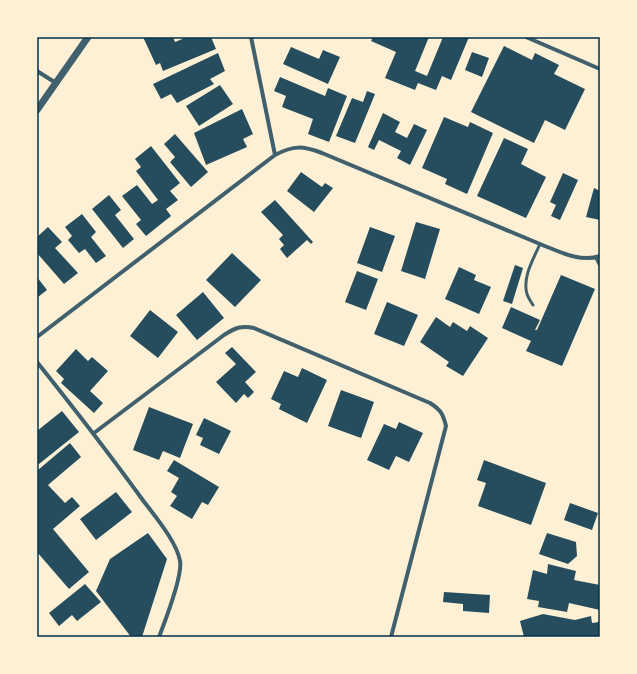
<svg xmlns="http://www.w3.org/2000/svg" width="637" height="674" viewBox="0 0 637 674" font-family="'Roboto Condensed',sans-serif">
	<rect width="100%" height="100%" fill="#fdf0d5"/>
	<!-- building -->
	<path fill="#264d5e" d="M143,37H173L175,42L187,37H211L216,49L163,71L160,63L156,65Z
		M373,37H429L415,71L427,76L443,37H469L451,80L442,76L436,90L418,83L415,90L385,78L396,52L371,41Z
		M504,46L532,60L535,53L559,65L554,74L585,89L565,130L545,120L534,143L471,112Z
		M291,47L319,59L323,50L340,57L328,84L283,64Z
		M472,52L489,58L482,77L465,70Z
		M218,53L225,71L210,79L214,84L177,103L171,94L161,99L153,84Z
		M280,77L325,96L328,88L347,96L329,142L308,134L313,119L282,107L286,96L274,91Z
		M220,85L233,104L199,126L186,106Z
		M367,91L375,94L355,143L336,136L352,98L363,102Z
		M242,109L253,134L243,139L247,147L206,165L194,133Z
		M383,113L400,122L395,132L407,138L414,124L427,130L410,165L397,158L401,151L379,140L374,150L368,147Z
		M444,117L468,127L470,122L493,133L467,194L445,184L447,179L422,168Z
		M175,134L208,172L191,187L170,162L175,157L164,144Z
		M504,138L528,149L521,164L546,177L526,218L477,196Z
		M151,146L180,183L170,191L178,200L166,209L171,216L146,236L136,224L141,220L122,196L137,185L152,204L158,200L136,171L141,167L135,159Z
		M301,172L322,187L325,183L333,188L314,212L287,191Z
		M563,173L578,180L560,220L551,216L556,205L550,202Z
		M594,188L600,191V220L586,217Z
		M109,195L121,210L115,215L134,239L123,248L92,209Z
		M275,200L313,242L311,244L307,240L287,258L280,249L284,245L279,239L283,235L261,212Z
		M82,214L96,232L91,237L106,256L96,263L85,249L79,253L68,240L72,236L65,227Z
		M416,222L440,229L425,279L401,271Z
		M48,227L62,242L55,248L78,273L64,284L37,253V237Z
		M370,227L395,236L382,272L357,263Z
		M232,253L261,280L235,307L206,280Z
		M515,265L523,268L512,304L503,301Z
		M459,267L476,275L474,280L491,287L479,314L445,299Z
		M357,271L378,279L366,310L345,302Z
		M561,275L595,289L562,366L526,351L531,341L502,328L511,307L540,320L535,330H537Z
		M37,277L47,290L38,297L37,296Z
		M203,292L224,318L197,340L176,315Z
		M387,302L418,315L404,346L374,334Z
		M150,310L178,332L158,358L130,336Z
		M436,317L450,327L453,322L467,331L470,326L488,338L463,376L446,366L449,362L420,342Z
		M232,347L256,372L245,382L254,392L248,398L244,394L236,403L216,382L236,364L225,353Z
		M76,349L88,361L92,357L108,371L90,391L103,403L94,413L61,383L64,379L56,371Z
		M302,368L327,380L307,423L279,409L281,404L271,399L284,371L298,377Z
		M341,390L374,402L361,438L328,426Z
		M149,407L193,424L180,458L163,451L159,460L133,450Z
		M62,411L79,432L39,464L37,462V431Z
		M204,418L231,431L219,454L200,445L203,438L196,435Z
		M399,422L423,433L409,462L396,456L389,470L367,460L384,424L396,429Z
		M70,443L81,457L48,485L65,503L72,497L80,506L53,529L89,572L69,589L37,552V469L38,470Z
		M174,460L219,487L208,505L202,502L192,519L170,506L177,496L171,492L179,478L167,471Z
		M484,460L546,483L531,525L478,506L486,483L477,480Z
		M116,492L132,512L96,540L80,519Z
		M570,503L598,513L592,530L564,520Z
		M148,533L167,559L142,637H131L96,591L110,559Z
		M547,533L576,542L577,556L568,564L539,554Z
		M548,564L576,571L574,580L600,585V610L569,603L567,612L538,607L539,601L527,599L533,570L547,574Z
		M85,584L101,602L77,621L72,615L59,626L49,613Z
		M444,592L490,595L489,613L463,611V604L443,602Z
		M543,614L575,620L591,616L592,623L599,622L600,637H524L520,621Z"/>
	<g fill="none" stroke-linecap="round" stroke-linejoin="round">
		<!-- service -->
		<path stroke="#3f606c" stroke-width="3" d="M596,258L600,266
			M533,305C531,302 528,297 527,294C522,277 534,258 540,244"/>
		<!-- minor -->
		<path stroke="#3f606c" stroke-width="4" d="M251,37L275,155
			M526,37L600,69
			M37,71L56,83
			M37,337L275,155C294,145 303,146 322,153L540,244C558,251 580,263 600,256
			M37,362C73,407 108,452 142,499C154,515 177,542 180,561C183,576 165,621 159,637
			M94,433L224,335C235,328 241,325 254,328L430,403C441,410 443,414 446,426L391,637"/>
		<!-- tertiary -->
		<path stroke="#3f606c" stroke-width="7" d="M37,110L88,37"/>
	</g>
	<!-- border -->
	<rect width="637" height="674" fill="none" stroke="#fdf0d5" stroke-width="76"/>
	<rect x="38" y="38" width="561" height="598" fill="none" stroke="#003049" stroke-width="1.5"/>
</svg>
